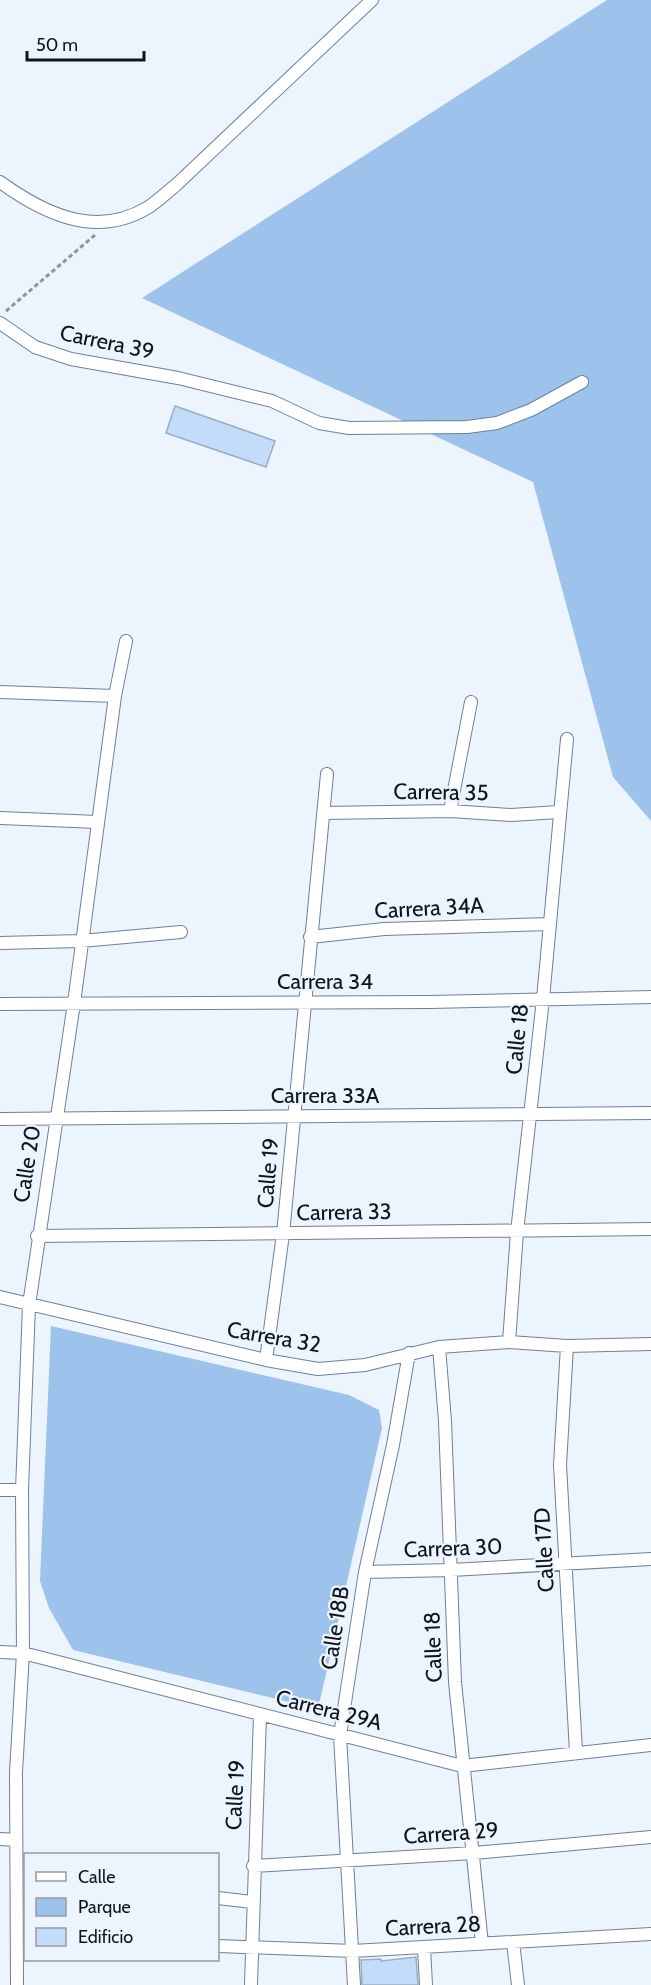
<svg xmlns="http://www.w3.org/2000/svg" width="651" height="1985" viewBox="0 0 651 1985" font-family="Cabin,sans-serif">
	<rect width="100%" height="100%" fill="#ecf4fd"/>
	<!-- green -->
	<path fill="#9dc3ed" d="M607,0H651V821L613,777L533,482L142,298Z
		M51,1326L349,1395L379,1410L382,1428L318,1709L73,1650L49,1608L40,1581Z"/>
	<!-- building -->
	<path fill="#c3dcf9" stroke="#9baec3" stroke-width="1.5" d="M175,406L275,441L266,467L166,433Z
		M416,1957L418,1985H362L361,1960L381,1959V1961Z"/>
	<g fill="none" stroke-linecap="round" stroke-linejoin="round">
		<defs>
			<path id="minor" d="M0,182C43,213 95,239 147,208C157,202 167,192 176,185L372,0
				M0,323L35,347L71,359L178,378L272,401L319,423L349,428L467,427L497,423L531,410L582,382
				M0,692L115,696
				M450,811L471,702
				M323,813L450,811L511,815L559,812
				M0,818L98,822
				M310,937L384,929L549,924
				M0,943L81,941L181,932
				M0,1004L430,1002L651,997
				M0,1119L651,1113
				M37,1236L651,1229
				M0,1297L266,1360L318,1369L365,1365L439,1347L509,1342L567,1346L651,1344
				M509,1342L517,1232L543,999L567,739
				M567,1346L560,1465L576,1752
				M439,1347L445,1421L455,1682L482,1944
				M266,1360L283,1234L327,774
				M0,1490H22
				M365,1572L451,1570L651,1559
				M0,1652L23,1653L462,1766L651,1745
				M0,1839L16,1840
				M253,1866L474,1853L651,1837
				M218,1898L252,1902
				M513,1942L518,1985
				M218,1946L353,1951L651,1934
				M424,1947L426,1985
				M17,1985L16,1772L23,1653L22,1490L29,1305L74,1003L115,696L126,641
				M251,1985L260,1715
				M354,1985L340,1735L365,1572L393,1445L409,1353"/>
		</defs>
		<!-- minor casing -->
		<use href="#minor" stroke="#6e8094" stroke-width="14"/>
		<!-- path -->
		<path stroke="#8d959d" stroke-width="3" stroke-dasharray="4.5 3" stroke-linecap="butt" d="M6,311L95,235"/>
		<!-- minor -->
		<use href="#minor" stroke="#fff" stroke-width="12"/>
	</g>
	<g text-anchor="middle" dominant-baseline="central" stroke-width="4.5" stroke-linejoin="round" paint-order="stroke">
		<!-- street labels -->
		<g font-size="22" fill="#0e151c" stroke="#ecf4fd">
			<text transform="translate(107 342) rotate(12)">Carrera 39</text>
			<text transform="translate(441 792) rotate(1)">Carrera 35</text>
			<text transform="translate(429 908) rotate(-3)">Carrera 34A</text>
			<text x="325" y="981">Carrera 34</text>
			<text transform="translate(517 1039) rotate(-84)">Calle 18</text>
			<text x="325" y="1095">Carrera 33A</text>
			<text transform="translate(27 1164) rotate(-81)">Calle 20</text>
			<text transform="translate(268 1173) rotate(-85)">Calle 19</text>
			<text transform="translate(344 1212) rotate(-1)">Carrera 33</text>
			<text transform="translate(274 1337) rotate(10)">Carrera 32</text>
			<text transform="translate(453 1548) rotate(-2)">Carrera 30</text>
			<text transform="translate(544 1550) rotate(-93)">Calle 17D</text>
			<text transform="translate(335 1628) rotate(-81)">Calle 18B</text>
			<text transform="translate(433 1647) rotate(-92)">Calle 18</text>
			<text transform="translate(329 1710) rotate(14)">Carrera 29A</text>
			<text transform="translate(235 1795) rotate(-87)">Calle 19</text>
			<text transform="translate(451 1833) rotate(-4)">Carrera 29</text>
			<text transform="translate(433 1926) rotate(-3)">Carrera 28</text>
		</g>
	</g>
	<!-- legend -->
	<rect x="24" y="1853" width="195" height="108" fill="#ecf4fd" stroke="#939ba3" stroke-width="1.5"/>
	<rect x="36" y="1872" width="30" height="9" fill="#ffffff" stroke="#939ba3" stroke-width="1.5"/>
	<text x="78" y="1883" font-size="18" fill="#0e151c">Calle</text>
	<rect x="36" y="1898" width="30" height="18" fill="#9dc3ed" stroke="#939ba3" stroke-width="1.5"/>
	<text x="78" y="1913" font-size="18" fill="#0e151c">Parque</text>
	<rect x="36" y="1928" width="30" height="18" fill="#c3dcf9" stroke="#939ba3" stroke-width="1.5"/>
	<text x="78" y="1943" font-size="18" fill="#0e151c">Edificio</text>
	<!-- scale -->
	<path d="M27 51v9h117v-9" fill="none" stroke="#0e151c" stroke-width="3"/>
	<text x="36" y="51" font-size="18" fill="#0e151c" stroke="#ecf4fd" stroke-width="4.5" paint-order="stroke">50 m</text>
</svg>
